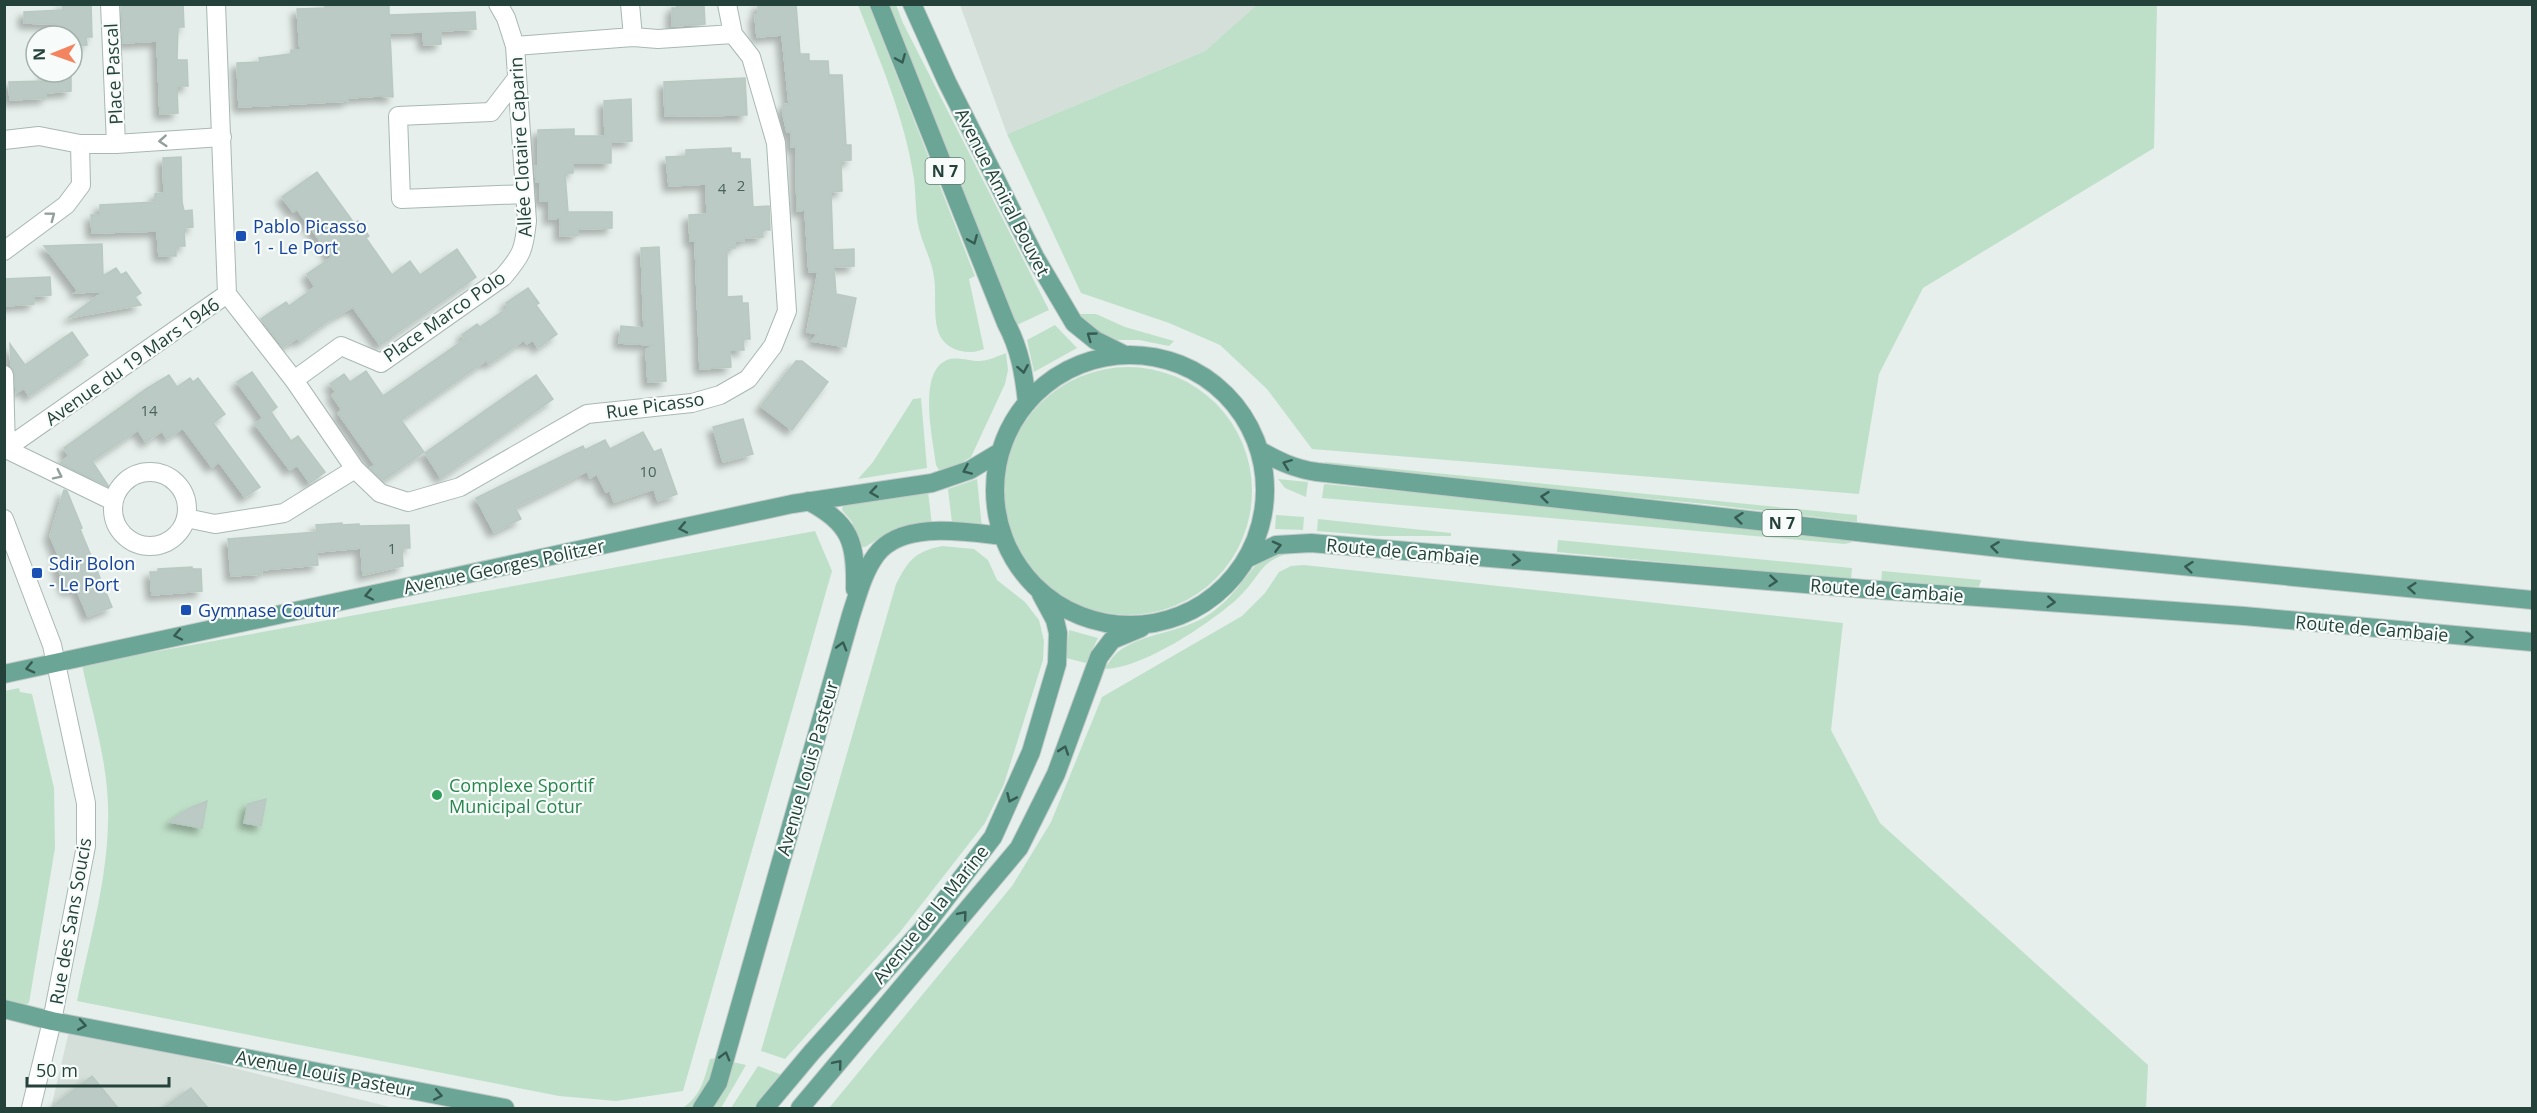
<svg xmlns="http://www.w3.org/2000/svg" width="2537" height="1113" viewBox="0 0 2537 1113" font-family="'Open Sans',sans-serif">
	<defs>
		<filter id="shadow"><feDropShadow dx="-5.5" dy="5.5" stdDeviation="3" flood-color="#0004"/></filter>
	</defs>
	<rect width="100%" height="100%" fill="#e6efeb"/>
	<!-- built -->
	<path fill="#d4dfda" d="M960,5H1258L1205,51L1007,134Z
		M70,1027L394,1108H51Z"/>
	<!-- green -->
	<path fill="#bfe0c8" d="M1258,4L2157,5L2154,148L1923,288L1879,374L1859,494L1312,449L1267,389L1220,345L1169,323L1081,293L1007,134L1205,51Z
		M858,5H869L975,276L969,279L984,349C969,356 948,351 940,336C932,319 937,296 934,277C932,261 923,245 919,229C915,213 916,195 914,179C905,118 880,61 858,5Z
		M885,5H896L903,23L1049,310L1017,325L976,234Z
		M1078,314H1096L1125,327L1174,341L1169,346L1139,340H1109L1095,335Z
		M1055,325L1077,348L1034,372L1027,340Z
		M1006,353L1008,370L1005,384L971,457L958,465L939,470L936,465C933,440 917,372 947,360C956,356 970,361 979,361C988,361 998,356 1006,353Z
		M1004 491a124 124 0 1 1 248 0a124 124 0 1 1-248 0Z
		M921,398L927,468L858,479L873,462L913,399Z
		M1325,462L1857,515V522L1706,504L1325,468Z
		M977,479L982,528L952,523L948,489Z
		M1278,479L1308,482L1306,497L1285,488Z
		M1324,484L1561,506L1846,538L1852,542L1845,544L1322,498Z
		M928,491L932,525L890,532L865,547H860L852,522L842,510L844,502Z
		M1276,515L1304,517L1303,530L1275,529Z
		M1318,519L1451,533V536H1377L1317,531Z
		M815,531L832,571L683,1091L616,1101L559,1096L77,1001C89,942 107,882 108,822C110,769 93,716 82,665Z
		M1558,540L1852,568L1851,580L1557,552Z
		M942,546L974,549L988,560L997,580L1025,602L1039,620L1044,641L1043,660L1004,784L985,823L900,932L785,1059L761,1051L896,584C909,560 914,552 942,546Z
		M1300,551C1258,558 1264,574 1237,599C1209,624 1142,669 1104,669C1109,663 1113,655 1119,651C1144,633 1178,633 1205,617C1230,602 1245,577 1263,556Z
		M1304,565L1843,623L1831,730L1880,823L2148,1065L2146,1108H829L1012,886L1051,822L1102,697L1242,616L1265,593L1279,572L1291,566Z
		M1882,571L1981,580L1979,587L1881,583Z
		M1069,630L1098,638L1086,663L1066,658Z
		M19,688L20,692L32,694L54,788L55,848L29,1003L19,1007L4,1004V691Z
		M718,1058L712,1081L695,1108H683C701,1095 704,1080 710,1059Z
		M733,1062L746,1065L721,1108H711Z
		M758,1066L782,1075L754,1108H731Z"/>
	<!-- building -->
	<path fill="#bbcac4" stroke="#b8c9c2" stroke-width="1.5" filter="url(#shadow)" d="M62,4H91L92,37H86L87,45L72,46V36H56V24L24,23V12L63,10Z
		M121,4H183L184,27H178L177,60H187L188,86H177L178,113L160,114L157,41L123,43Z
		M325,4H389V15L475,12L476,29L441,31V44L424,45L423,32L390,33L393,97L378,96L348,98V101L239,107L237,63L260,62L259,58L291,54V50H300L297,9L325,8Z
		M676,4L704,6L705,24L672,26V8H677Z
		M758,4H796L800,54H809V61H828L829,75H842L846,145H851V160L841,161L842,191L831,192L833,250L854,249V266L834,267L836,294L856,298L846,347L812,341L818,334L807,332L818,272H809L805,210L797,211L796,146L791,147V132H787L783,114V105L789,104L782,35L757,37L755,15L758,14Z
		M45,72H71V91L46,93V98L10,100L9,82L45,81Z
		M745,78L747,115L665,116L664,82Z
		M631,99L632,141L611,142V163H573V173H565L568,212H612V228L578,229V235L560,236V218L549,219V201H540V182H536L535,166H538V130L574,129V136H605L604,101Z
		M731,148V153H740V159H750L753,207L769,206L770,230H762L763,237L744,238V241H735V248H727V297L742,296V303H748L750,339H743L744,350H730L731,367L700,369L695,241H690L689,215L707,214L706,184L669,186L666,157L686,156V150Z
		M181,157L182,202L184,211L192,210L193,227L184,228L185,246H176V256H159L157,231L92,233L91,215H100V205L155,202V194L164,193L163,158Z
		M317,172L354,223L358,221L369,236L366,238L392,275L410,261L420,275L457,249L476,277L380,345L353,307L335,316L300,341L297,338L283,347L261,319L286,302L289,306L315,287L307,274L332,257L297,209L293,212L282,197Z
		M102,244L103,276L116,268L121,275L126,272L141,293L135,297L141,305L68,318L104,291L75,293L78,291L44,246Z
		M659,247L666,381L648,382L646,350L654,345L619,343L621,326L644,328L641,248Z
		M50,277L51,295L34,296V304L4,306V279Z
		M528,288L539,303L536,305L557,334L538,348L533,340L527,344L524,340L489,364L487,360L401,420L424,452L384,480L380,478L370,468L375,465L338,413L342,410L332,395L336,392L330,384L344,374L350,382L366,371L383,396L465,339L462,335L477,324L480,327L509,307L506,303Z
		M72,332L88,355L29,396L24,388L16,393L15,374L11,366L10,344L25,365Z
		M796,361H802L828,382L792,430L761,406Z
		M252,372L277,407L271,412L291,441L298,436L325,472L310,483L297,465L290,470L255,424L263,418L237,382Z
		M169,375L177,387L190,378L193,382L198,378L225,414L213,423L260,487L245,497L219,462L212,467L183,428L167,439L162,431L146,442L138,430L92,461L109,487L60,463L69,456L64,448L146,389Z
		M536,375L553,399L441,478L425,453Z
		M743,419L753,454L723,462L713,427Z
		M643,432L654,452L661,449L677,494L658,501L654,489L614,502L610,490L606,492L597,474L590,478L587,471L515,507L521,519L494,532L476,498L583,446L585,450L605,440L610,449Z
		M64,490L67,491L82,528L80,529L112,607L88,616L76,588L67,591L56,563L61,561L50,536Z
		M342,523V525L359,524V526L409,525L410,548H402L403,566L363,575L361,548L317,552L318,565L261,570L262,574L231,576L228,539L317,532L316,525Z
		M192,567V569H201L202,591L152,595L150,572H158V569Z
		M266,799L261,826L244,823L248,804Z
		M207,801L202,828L170,822L188,809Z
		M92,1076L118,1108H51Z
		M191,1088L208,1108H164Z"/>
	<g fill="none" stroke-linecap="round" stroke-linejoin="round">
		<defs>
			<path id="minor" d="M110,4L116,144
				M216,4L227,294
				M630,4L633,37
				M515,46L633,37L658,39L733,34
				M517,78L491,112L398,116L401,199L525,194
				M4,140L39,136L80,144H116L222,137
				M4,251L66,205L81,185L80,144
				M227,294L294,380L355,469L380,493L408,502L460,487L587,414L692,403L720,395L748,379L773,346L787,311L776,143L751,57L733,34L727,4
				M4,375L6,449L113,501
				M294,380L341,346L381,363L503,277C522,255 524,250 527,221L515,46L506,18L498,4
				M4,450L227,294
				M113 509a37 37 0 1 1 74 0a37 37 0 1 1-74 0Z
				M186,518L215,524L284,513L355,469
				M4,519L52,645L86,803V846L52,1021L31,1108"/>
			<path id="major" d="M879,4L1006,323C1020,349 1024,374 1027,403
				M912,4L947,82L1035,257L1074,323L1095,340L1123,354
				M995 490a135 135 0 1 1 270 0a135 135 0 1 1-270 0Z
				M1259,450C1278,461 1295,469 1317,472L2028,551L2532,600
				M808,501C851,523 856,543 855,589
				M1246,559L1276,545L1311,543L1865,589L2244,616L2532,642
				M4,674L792,504L932,483L970,470L1000,452
				M4,1009L52,1021L505,1108
				M702,1108L718,1083L851,615C858,594 863,573 876,555C902,520 966,532 1003,536
				M765,1108L812,1052L921,931L993,837L1031,752L1057,664L1058,633L1055,620L1041,594
				M800,1108L1019,848L1056,774L1099,657L1112,640L1141,628"/>
		</defs>
		<!-- minor casing -->
		<use href="#minor" stroke="#a8b8b2" stroke-width="20"/>
		<!-- major casing -->
		<use href="#major" stroke="#c2cac8" stroke-width="20"/>
		<!-- minor -->
		<use href="#minor" stroke="#fff" stroke-width="18"/>
		<!-- major -->
		<use href="#major" stroke="#6aa596" stroke-width="18"/>
	</g>
	<!-- one-way arrows -->
	<defs><path id="oneway-chevron" d="M-2-3.5L2.5 0L-2 3.5" fill="none" stroke-width="1.6" stroke-linecap="round" stroke-linejoin="round" transform="scale(1.5)"/></defs>
	<g stroke="#365b51">
		<use href="#oneway-chevron" transform="translate(901 59) rotate(68)"/>
		<use href="#oneway-chevron" transform="translate(973 240) rotate(68)"/>
		<use href="#oneway-chevron" transform="translate(1091 336) rotate(-144)"/>
		<use href="#oneway-chevron" transform="translate(1023 369) rotate(80)"/>
		<use href="#oneway-chevron" transform="translate(1287 464) rotate(-159)"/>
		<use href="#oneway-chevron" transform="translate(967 470) rotate(156)"/>
		<use href="#oneway-chevron" transform="translate(874 492) rotate(172)"/>
		<use href="#oneway-chevron" transform="translate(1545 497) rotate(-174)"/>
		<use href="#oneway-chevron" transform="translate(1739 518) rotate(-174)"/>
		<use href="#oneway-chevron" transform="translate(683 528) rotate(168)"/>
		<use href="#oneway-chevron" transform="translate(1277 546) rotate(-14)"/>
		<use href="#oneway-chevron" transform="translate(1995 547) rotate(-173)"/>
		<use href="#oneway-chevron" transform="translate(1516 560) rotate(5)"/>
		<use href="#oneway-chevron" transform="translate(2189 567) rotate(-174)"/>
		<use href="#oneway-chevron" transform="translate(1773 581) rotate(5)"/>
		<use href="#oneway-chevron" transform="translate(2412 588) rotate(-175)"/>
		<use href="#oneway-chevron" transform="translate(369 595) rotate(168)"/>
		<use href="#oneway-chevron" transform="translate(2051 602) rotate(4)"/>
		<use href="#oneway-chevron" transform="translate(178 635) rotate(168)"/>
		<use href="#oneway-chevron" transform="translate(2469 637) rotate(5)"/>
		<use href="#oneway-chevron" transform="translate(842 646) rotate(-74)"/>
		<use href="#oneway-chevron" transform="translate(30 668) rotate(167)"/>
		<use href="#oneway-chevron" transform="translate(1064 750) rotate(-71)"/>
		<use href="#oneway-chevron" transform="translate(1011 798) rotate(114)"/>
		<use href="#oneway-chevron" transform="translate(963 915) rotate(-50)"/>
		<use href="#oneway-chevron" transform="translate(82 1025) rotate(10)"/>
		<use href="#oneway-chevron" transform="translate(725 1056) rotate(-74)"/>
		<use href="#oneway-chevron" transform="translate(838 1064) rotate(-50)"/>
		<use href="#oneway-chevron" transform="translate(438 1095) rotate(11)"/>
	</g>
	<g stroke="#92a09c">
		<use href="#oneway-chevron" transform="translate(163 141) rotate(176)"/>
		<use href="#oneway-chevron" transform="translate(51 216) rotate(-37)"/>
		<use href="#oneway-chevron" transform="translate(58 475) rotate(26)"/>
	</g>
	<!-- markers -->
	<g fill="#1a4fb4" stroke="#f7fbf9" stroke-width="2">
		<rect x="235" y="230" width="12" height="12" rx="3"/>
		<rect x="31" y="567" width="12" height="12" rx="3"/>
		<rect x="180" y="604" width="12" height="12" rx="3"/>
	</g>
	<circle fill="#2e9e5b" stroke="#f7fbf9" stroke-width="2" cx="437" cy="795" r="6"/>
	<g text-anchor="middle" dominant-baseline="central" stroke-width="4.5" stroke-linejoin="round" paint-order="stroke">
		<!-- number labels -->
		<g font-size="15" fill="#4a645c">
			<text x="741" y="185">2</text>
			<text x="722" y="188">4</text>
			<text x="149" y="410">14</text>
			<text x="648" y="471">10</text>
			<text x="392" y="548">1</text>
		</g>
		<!-- shield labels -->
		<g fill="#f7fbf9" stroke="#637a73" stroke-width="1.5">
			<rect x="925.5" y="158" width="39" height="26" rx="4.5"/>
			<rect x="1762.5" y="510" width="39" height="26" rx="4.5"/>
		</g>
		<g font-size="16" font-weight="bold" fill="#24423a">
			<text x="945" y="171">N 7</text>
			<text x="1782" y="523">N 7</text>
		</g>
		<!-- street labels -->
		<g font-size="18" fill="#24423a" stroke="#f7fbf9">
			<text transform="translate(113 74) rotate(-93)">Place Pascal</text>
			<text transform="translate(520 147) rotate(-93)">Allée Clotaire Caparin</text>
			<text transform="translate(1003 192) rotate(63)">Avenue Amiral Bouvet</text>
			<text transform="translate(444 316) rotate(-35)">Place Marco Polo</text>
			<text transform="translate(132 361) rotate(-35)">Avenue du 19 Mars 1946</text>
			<text transform="translate(655 405) rotate(-8)">Rue Picasso</text>
			<text transform="translate(1403 551) rotate(5)">Route de Cambaie</text>
			<text transform="translate(504 566) rotate(-12)">Avenue Georges Politzer</text>
			<text transform="translate(1887 590) rotate(4)">Route de Cambaie</text>
			<text transform="translate(2372 628) rotate(5)">Route de Cambaie</text>
			<text transform="translate(807 768) rotate(-74)">Avenue Louis Pasteur</text>
			<text transform="translate(930 914) rotate(-51)">Avenue de la Marine</text>
			<text transform="translate(70 921) rotate(-80)">Rue des Sans Soucis</text>
			<text transform="translate(325 1073) rotate(11)">Avenue Louis Pasteur</text>
		</g>
		<!-- transit labels -->
		<g font-size="18" fill="#164399" stroke="#f7fbf9" text-anchor="start">
			<text x="253" y="226">Pablo Picasso<tspan x="253" dy="21">1 - Le Port</tspan></text>
			<text x="49" y="563">Sdir Bolon<tspan x="49" dy="21">- Le Port</tspan></text>
			<text x="198" y="610">Gymnase Coutur</text>
		</g>
		<!-- leisure labels -->
		<g font-size="18" fill="#27864d" stroke="#f7fbf9" text-anchor="start">
			<text x="449" y="785">Complexe Sportif<tspan x="449" dy="21">Municipal Cotur</tspan></text>
		</g>
	</g>
	<!-- border -->
	<rect width="2537" height="1113" fill="none" stroke="#24423a" stroke-width="12"/>
	<!-- north arrow -->
	<g transform="translate(54 54) rotate(269)"><circle r="28" fill="#f7fbf9" stroke="#a3b1ad" stroke-width="1.5"/>
	<path d="M0-4.5L10 22L0 15L-10 22Z" fill="#f4845f"/>
	<text y="-9" font-size="16" font-weight="bold" text-anchor="middle" fill="#24423a">N</text>
	</g>
	<!-- scale -->
	<path d="M27 1077v9h142v-9" fill="none" stroke="#24423a" stroke-width="3"/>
	<text x="36" y="1077" font-size="18" fill="#24423a" stroke="#f7fbf9" stroke-width="4.5" paint-order="stroke">50 m</text>
</svg>
